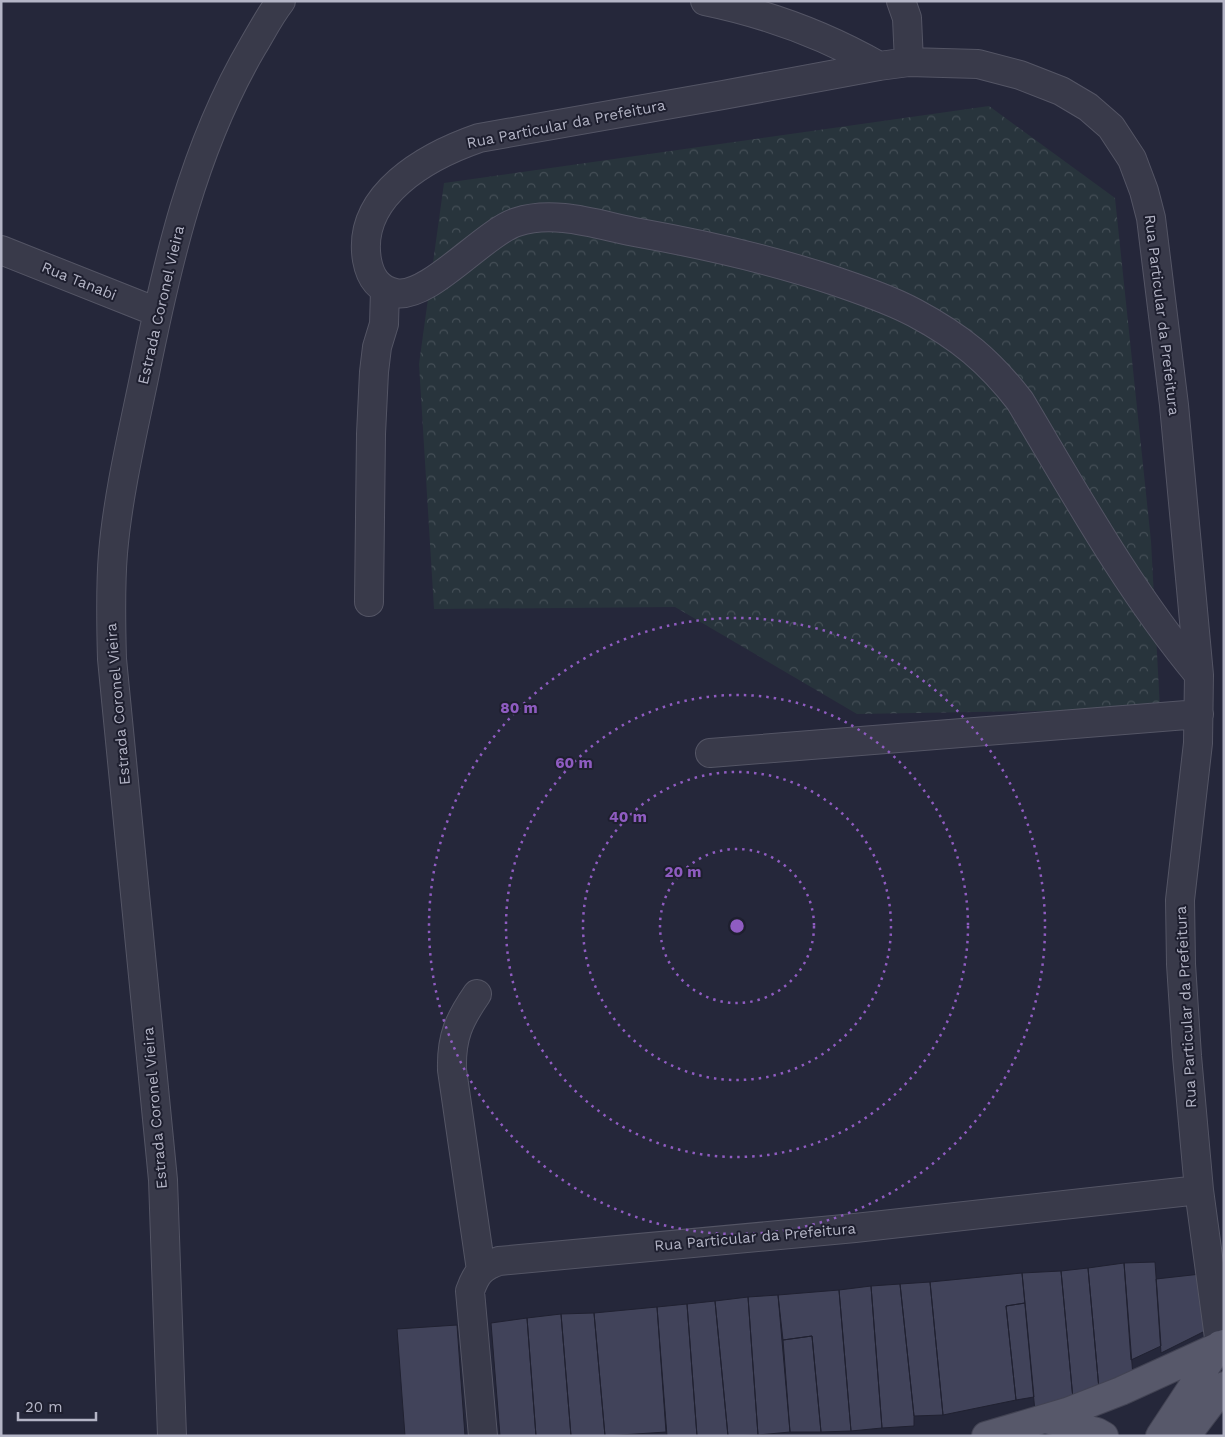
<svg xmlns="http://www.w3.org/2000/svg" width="1225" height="1437" viewBox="0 0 1225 1437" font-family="'Work Sans',sans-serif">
	<defs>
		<pattern id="park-crowns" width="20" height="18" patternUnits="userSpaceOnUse" patternTransform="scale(1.25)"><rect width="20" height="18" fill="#28343c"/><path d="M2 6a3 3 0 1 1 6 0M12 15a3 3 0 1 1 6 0" fill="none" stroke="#454f57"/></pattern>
	</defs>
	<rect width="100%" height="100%" fill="#25273a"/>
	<!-- park -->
	<path fill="url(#park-crowns)" d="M989,106L1115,198L1151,541L1160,709L857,714L675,607L434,609L419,364L444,183Z"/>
	<!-- building -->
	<path fill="#41435a" stroke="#202131" d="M1155,1262L1161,1346L1131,1360L1124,1263Z
		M1124,1263L1133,1376L1099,1389L1088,1268Z
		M1088,1268L1099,1389L1073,1399L1061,1271Z
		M1061,1271L1073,1399L1035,1412L1022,1273Z
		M1022,1273L1025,1303L1006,1306L1016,1400L943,1415L930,1282Z
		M1201,1274L1207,1330L1161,1353L1156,1279Z
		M930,1282L943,1415L914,1416L900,1284Z
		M900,1284L914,1416V1426L882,1428L871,1286Z
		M871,1286L882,1428L851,1431L839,1290Z
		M839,1290L851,1431L821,1432L812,1336L783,1340L778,1295Z
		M778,1295L790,1432L758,1435L748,1297Z
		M748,1297L758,1435L728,1436L715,1301Z
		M715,1301L728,1436H697L687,1304Z
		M1025,1303L1034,1397L1016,1400L1006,1306Z
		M687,1304L697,1436H667L657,1307Z
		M657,1307L666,1432L605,1436L594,1313Z
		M594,1313L605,1436H571L561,1314Z
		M561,1314L571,1436H536L527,1318Z
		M527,1318L536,1436H500L491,1323Z
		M457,1325L465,1436H405L397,1329Z
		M812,1336L821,1432H790L783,1340Z"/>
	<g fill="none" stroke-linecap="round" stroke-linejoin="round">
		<defs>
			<path id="minor" d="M705,1C768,14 823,34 879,66
				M901,1L907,18L909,62
				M1,250L157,312
				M369,602L371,434L374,372L377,347L384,324L385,290
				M1199,675C1129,591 1076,495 1020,401C989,361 960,337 915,313C891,300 864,291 838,282C773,260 707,245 640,233C601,226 556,209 517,222C483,233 428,300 395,293C378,289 370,277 367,260C356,195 427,156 479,138L723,95L879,66L909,62L978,64L1020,75L1061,91L1088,107L1111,127L1132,159L1144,191L1151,218L1174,405L1199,675L1198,743L1180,900L1181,964L1187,1056L1199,1190L1220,1345
				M710,753L1199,714
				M477,994C459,1020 451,1037 452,1070L481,1270
				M172,1436L163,1180L112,659C111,624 110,589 113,553C118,495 132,436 144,378C167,263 193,148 253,46C262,31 270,15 281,1
				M483,1436L470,1291C476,1274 481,1267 499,1261L855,1228L1199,1190"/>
			<path id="major" d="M1046,1419L1097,1432L1104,1436
				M986,1436L1067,1412L1121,1391L1224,1344
				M1160,1436L1220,1345
				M1186,1436L1224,1386"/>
		</defs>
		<!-- minor casing -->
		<use href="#minor" stroke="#545565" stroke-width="30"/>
		<!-- major casing -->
		<use href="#major" stroke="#424353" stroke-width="30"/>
		<!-- minor -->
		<use href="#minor" stroke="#393a4a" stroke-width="28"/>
		<!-- major -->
		<use href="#major" stroke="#57586a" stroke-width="28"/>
	</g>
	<!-- distance rings -->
	<g fill="none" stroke="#8f5cc1" stroke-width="2.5" stroke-dasharray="2.5 5">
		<circle cx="737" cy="926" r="77"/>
		<circle cx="737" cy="926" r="154"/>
		<circle cx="737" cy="926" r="231"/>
		<circle cx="737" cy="926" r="308"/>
	</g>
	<g text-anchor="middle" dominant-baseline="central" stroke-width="4" stroke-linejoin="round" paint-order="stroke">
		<!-- street labels -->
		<g font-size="15" fill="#b4b5c6" stroke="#1e1f2f">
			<text transform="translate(566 124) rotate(-11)">Rua Particular da Prefeitura</text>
			<text transform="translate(79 281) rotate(22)">Rua Tanabi</text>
			<text transform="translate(161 305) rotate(-77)">Estrada Coronel Vieira</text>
			<text transform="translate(1162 315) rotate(83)">Rua Particular da Prefeitura</text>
			<text transform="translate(118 704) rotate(-95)">Estrada Coronel Vieira</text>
			<text transform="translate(1186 1007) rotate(-93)">Rua Particular da Prefeitura</text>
			<text transform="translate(155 1108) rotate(-95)">Estrada Coronel Vieira</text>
			<text transform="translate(755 1237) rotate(-5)">Rua Particular da Prefeitura</text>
		</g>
	</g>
	<circle cx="737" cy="926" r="8" fill="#8f5cc1" stroke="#1e1f2f" stroke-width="2.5"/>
	<g font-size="15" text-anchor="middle" font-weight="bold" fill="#8f5cc1" stroke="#1e1f2f" stroke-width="4" stroke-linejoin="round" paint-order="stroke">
		<text x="519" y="713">80 m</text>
		<text x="574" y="768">60 m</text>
		<text x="628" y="822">40 m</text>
		<text x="683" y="877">20 m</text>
	</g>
	<!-- border -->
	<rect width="1225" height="1437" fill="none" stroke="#b4b5c6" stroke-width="5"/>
	<!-- scale -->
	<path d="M18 1412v8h78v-8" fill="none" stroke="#b4b5c6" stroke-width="2.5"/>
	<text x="25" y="1412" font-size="15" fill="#b4b5c6" stroke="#1e1f2f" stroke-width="4" paint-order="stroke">20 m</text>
</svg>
